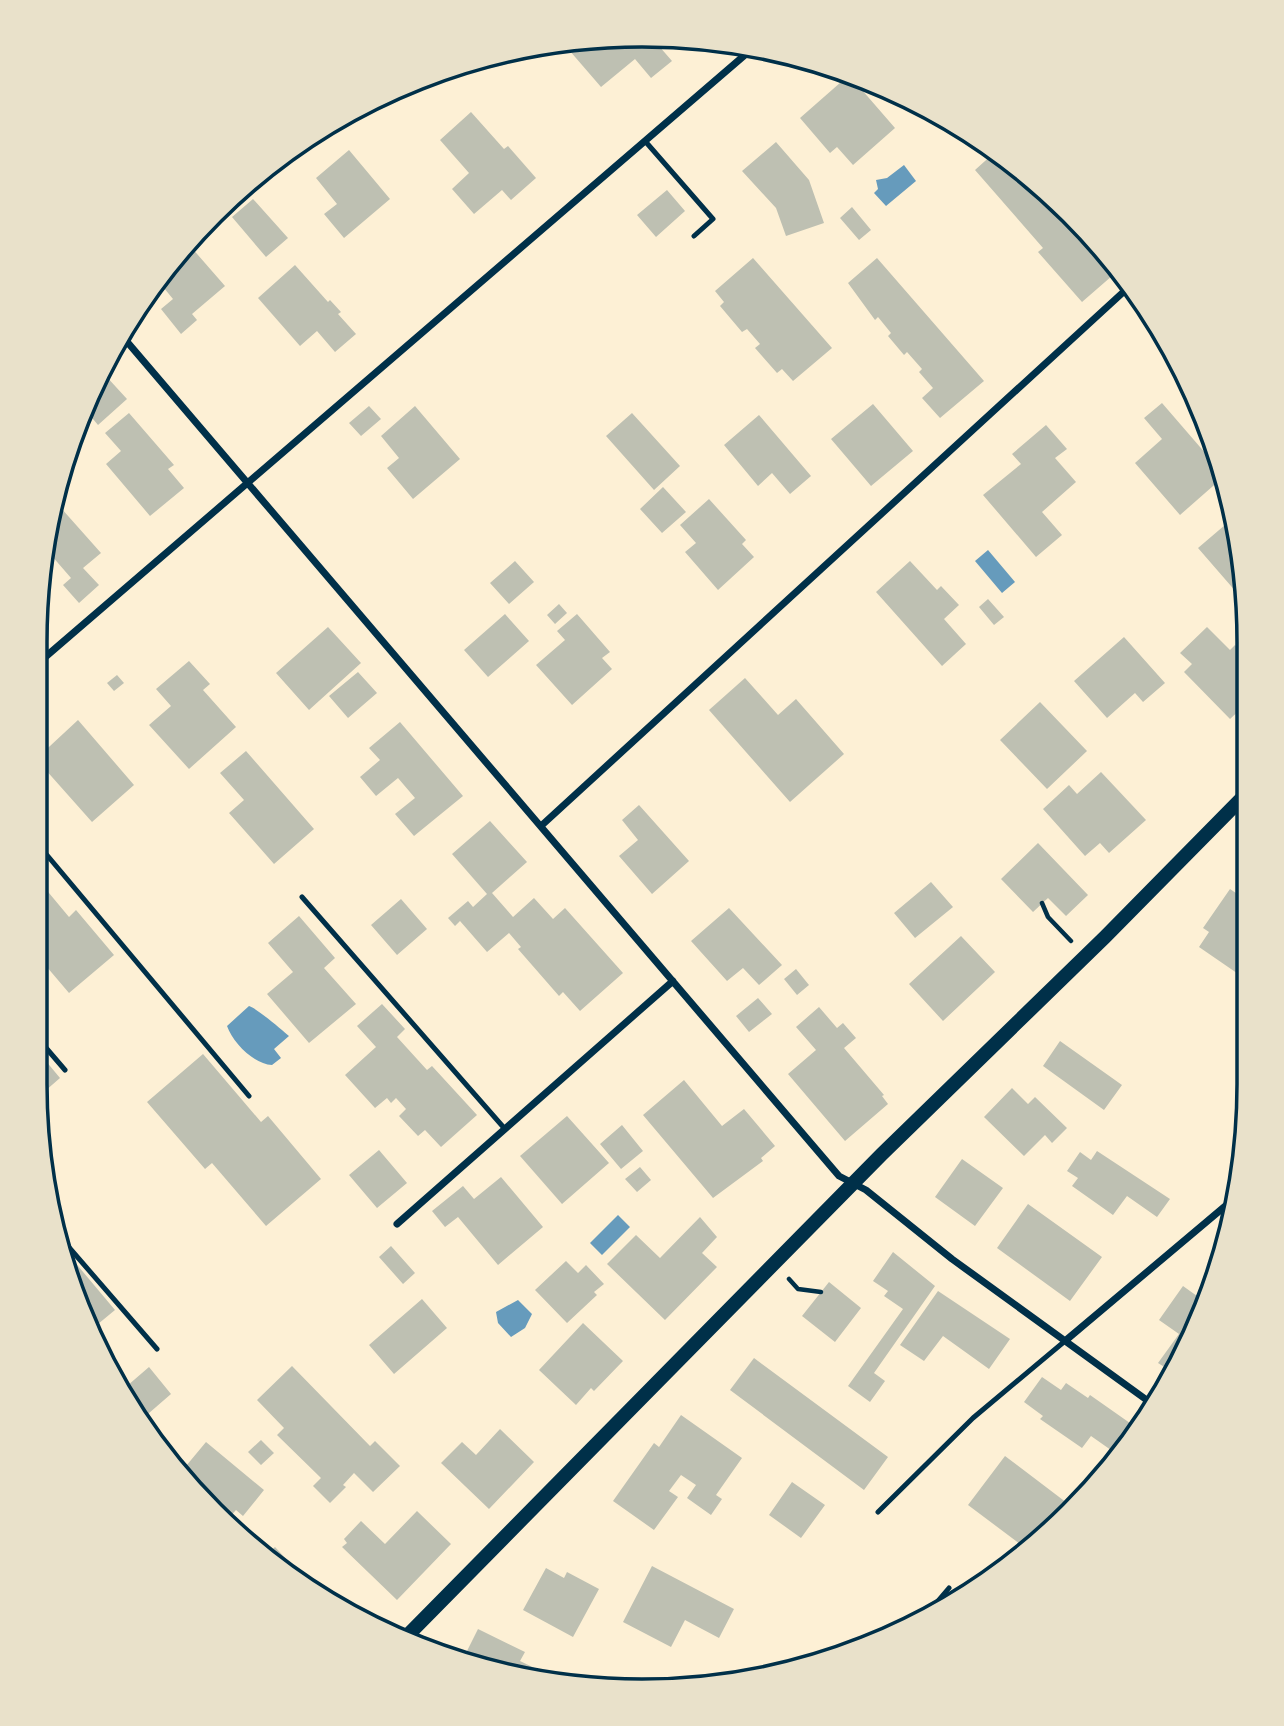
<svg xmlns="http://www.w3.org/2000/svg" width="1284" height="1726" viewBox="0 0 1284 1726" font-family="Rubik,sans-serif">
	<rect width="100%" height="100%" fill="#fdf0d5"/>
	<!-- water -->
	<path fill="#669bbc" d="M904,165L916,181L886,206L874,193L878,189L876,180L887,178Z
		M988,550L1015,582L1002,593L975,561Z
		M249,1006C255,1007 282,1030 289,1036L274,1049L281,1058L272,1065C254,1064 233,1043 227,1026Z
		M618,1215L630,1227L602,1255L590,1243Z
		M518,1300L532,1314L525,1328L511,1337L498,1323L496,1312Z"/>
	<!-- building -->
	<path fill="#bec0b2" d="M603,36L652,38L672,61L651,78L635,59L601,87L563,43Z
		M849,75L895,128L853,165L837,147L830,153L800,118Z
		M471,112L504,149L508,146L536,178L511,200L502,190L474,214L452,189L469,173L440,140Z
		M305,140L270,172L266,168L273,160Z
		M776,142L809,180L824,223L786,236L776,208L742,171Z
		M349,150L390,199L344,238L324,214L337,204L316,178Z
		M995,152L1043,186L1120,269L1082,302L1038,252L1043,248L975,170Z
		M667,190L685,211L656,237L637,215Z
		M253,199L288,238L266,257L232,217Z
		M852,207L871,230L859,240L840,218Z
		M191,247L225,286L192,314L197,320L181,334L161,309L173,299L159,282Z
		M753,258L832,348L793,381L782,369L777,373L755,348L760,344L747,329L742,332L720,306L724,302L715,291Z
		M877,258L984,381L940,418L922,398L933,388L919,372L922,369L907,352L904,355L888,336L891,333L878,317L875,320L848,283Z
		M295,265L328,302L330,300L341,312L338,314L356,334L335,352L317,331L300,346L258,298Z
		M105,375L127,399L98,425L88,413Z
		M1162,403L1219,469L1221,479L1180,515L1135,463L1162,439L1144,418Z
		M873,404L913,451L871,486L831,439Z
		M369,406L381,419L361,436L349,423Z
		M415,406L460,459L413,499L387,468L399,458L381,436Z
		M129,413L174,465L168,469L184,488L150,516L106,464L121,451L105,433Z
		M632,413L680,466L654,490L606,436Z
		M759,415L811,476L790,494L772,473L758,486L724,445Z
		M1046,425L1067,449L1055,458L1076,482L1042,512L1062,535L1036,557L983,495L1021,464L1012,454Z
		M663,487L686,512L662,533L640,509Z
		M53,499L101,553L83,568L99,585L79,603L63,585L71,578L45,548Z
		M709,499L746,540L742,544L754,557L718,590L685,552L696,543L680,525Z
		M1232,519L1244,562V601L1198,548Z
		M515,561L534,582L509,604L490,583Z
		M910,561L937,590L941,586L959,605L944,619L966,644L942,666L876,592Z
		M988,599L1004,617L994,625L979,607Z
		M559,604L567,613L555,624L547,615Z
		M505,614L529,641L488,677L464,650Z
		M577,614L610,652L602,658L612,669L572,705L536,665L565,640L557,631Z
		M328,627L361,663L309,710L276,673Z
		M1207,627L1230,650L1235,645L1244,655L1245,705L1230,719L1184,672L1192,664L1180,653Z
		M1124,637L1165,683L1143,702L1135,693L1107,718L1074,681Z
		M189,661L210,684L203,690L236,727L189,769L149,725L171,706L156,689Z
		M358,672L377,693L348,718L329,696Z
		M117,675L124,683L114,691L107,683Z
		M745,678L778,715L796,699L844,754L790,802L709,710Z
		M1040,702L1087,751L1047,789L1000,740Z
		M78,720L134,785L92,822L36,759Z
		M400,722L463,796L414,836L395,814L415,798L398,778L376,796L360,777L380,760L369,748Z
		M246,751L314,829L274,864L229,813L244,800L220,773Z
		M1101,772L1146,820L1109,853L1100,843L1085,856L1043,809L1069,785L1077,794Z
		M639,805L689,861L652,894L619,856L638,840L622,820Z
		M490,821L527,862L492,893L513,917L534,898L553,919L565,908L623,973L580,1011L563,992L559,996L518,949L521,947L509,933L487,952L460,921L455,926L448,918L468,901L473,907L487,894L452,854Z
		M1038,843L1088,895L1066,916L1048,898L1033,912L1001,879Z
		M931,882L953,907L915,938L894,913Z
		M44,887L69,917L76,910L114,955L69,993L35,953L36,894Z
		M1230,889L1246,900L1247,980L1199,947L1209,932L1203,928Z
		M401,899L427,929L397,955L371,925Z
		M729,908L782,965L759,985L743,968L727,981L691,941Z
		M299,916L335,958L324,968L356,1004L309,1043L267,994L293,972L268,943Z
		M961,936L995,972L943,1021L909,984Z
		M796,969L809,985L797,995L784,979Z
		M758,998L772,1014L749,1032L736,1016Z
		M382,1004L405,1029L397,1037L427,1070L432,1066L477,1115L441,1147L425,1130L418,1136L399,1116L406,1109L396,1098L391,1103L387,1098L375,1108L345,1075L376,1047L357,1026Z
		M819,1007L837,1028L843,1023L856,1038L844,1048L884,1095L882,1096L888,1104L845,1141L788,1074L816,1050L796,1027Z
		M1060,1041L1122,1085L1104,1110L1043,1066Z
		M35,1048L60,1078L37,1098L35,1084Z
		M203,1054L261,1122L268,1116L321,1179L266,1226L212,1163L205,1169L147,1102Z
		M684,1080L722,1126L744,1109L775,1146L761,1158L763,1161L713,1198L643,1115Z
		M1012,1088L1028,1104L1035,1097L1067,1128L1052,1143L1045,1135L1024,1156L984,1117Z
		M567,1116L609,1163L562,1204L520,1156Z
		M622,1125L643,1151L621,1169L600,1144Z
		M379,1150L407,1183L377,1208L349,1175Z
		M1097,1151L1170,1199L1157,1217L1127,1196L1113,1215L1072,1186L1078,1178L1067,1171L1080,1152L1091,1160Z
		M962,1159L1003,1188L975,1226L935,1197Z
		M640,1167L651,1180L637,1192L625,1179Z
		M501,1177L543,1227L498,1265L458,1217L445,1227L432,1211L463,1186L474,1199Z
		M1028,1204L1102,1257L1070,1301L997,1248Z
		M700,1217L717,1237L702,1253L717,1267L665,1320L607,1264L636,1235L660,1258Z
		M391,1246L415,1273L403,1284L379,1257Z
		M893,1252L935,1286L874,1373L885,1381L870,1402L848,1386L903,1309L884,1296L888,1291L873,1281Z
		M73,1260L115,1310L92,1329L66,1266Z
		M566,1261L578,1273L586,1265L604,1284L594,1292L597,1295L567,1323L535,1290Z
		M829,1282L861,1308L835,1342L802,1316Z
		M1183,1286L1204,1301L1174,1373L1158,1363L1179,1334L1159,1320Z
		M938,1291L1010,1339L989,1369L943,1336L924,1361L900,1345Z
		M422,1299L447,1328L394,1374L369,1345Z
		M583,1323L623,1361L594,1391L591,1388L576,1405L539,1370Z
		M754,1358L888,1457L864,1490L730,1390Z
		M292,1366L370,1446L375,1441L400,1466L373,1492L354,1473L343,1485L346,1487L330,1503L313,1486L321,1478L277,1435L284,1428L257,1400Z
		M149,1367L171,1394L141,1420L120,1392Z
		M1042,1377L1061,1390L1066,1383L1088,1398L1090,1395L1137,1428L1118,1455L1091,1436L1082,1448L1040,1419L1043,1416L1024,1402Z
		M681,1415L742,1458L716,1495L722,1499L711,1515L687,1498L696,1485L681,1475L669,1491L678,1497L654,1530L613,1501L654,1443L659,1447Z
		M500,1429L534,1462L489,1509L441,1463L462,1442L476,1455Z
		M261,1440L274,1453L261,1465L248,1452Z
		M206,1442L264,1490L243,1516L236,1510L225,1522L213,1513L181,1472Z
		M1005,1456L1067,1503L1028,1550L968,1505Z
		M792,1482L825,1505L801,1538L769,1515Z
		M417,1511L451,1544L397,1600L342,1547L347,1543L344,1539L361,1521L385,1544Z
		M275,1547L300,1574L299,1575L268,1553Z
		M652,1566L734,1609L719,1638L685,1620L671,1647L623,1622Z
		M546,1568L564,1578L567,1572L599,1589L573,1637L523,1610Z
		M478,1629L525,1652L520,1661L553,1677L552,1679L557,1682L524,1679L463,1659Z"/>
	<g fill="none" stroke-linecap="round" stroke-linejoin="round">
		<!-- path -->
		<path stroke="#003049" stroke-width="4.5" d="M1042,903L1048,917L1071,941
			M789,1279L798,1289L821,1292"/>
		<!-- service -->
		<path stroke="#003049" stroke-width="5" d="M645,141L713,219L694,236
			M36,842L249,1096
			M302,897L505,1129
			M35,1035L65,1070
			M54,1230L157,1349
			M878,1512L973,1418L1065,1341
			M926,1615L949,1588"/>
		<!-- minor -->
		<path stroke="#003049" stroke-width="7" d="M123,337L839,1176L866,1190L952,1259L1155,1406
			M36,665L753,48
			M541,826L1131,285
			M397,1224L673,981
			M1065,1341L1236,1197"/>
		<!-- secondary -->
		<path stroke="#003049" stroke-width="14" d="M404,1639L882,1154L1105,937L1245,795"/>
	</g>
	<!-- crop -->
	<path d="M0 0H1284V1726H0ZM642 47H642A595 595 0 0 1 1237 642V1084A595 595 0 0 1 642 1679H642A595 595 0 0 1 47 1084V642A595 595 0 0 1 642 47Z" fill="#e9e1ca" fill-rule="evenodd"/>
	<path fill="none" stroke="#003049" stroke-width="3.5" d="M642 47H642A595 595 0 0 1 1237 642V1084A595 595 0 0 1 642 1679H642A595 595 0 0 1 47 1084V642A595 595 0 0 1 642 47Z"/>
</svg>
